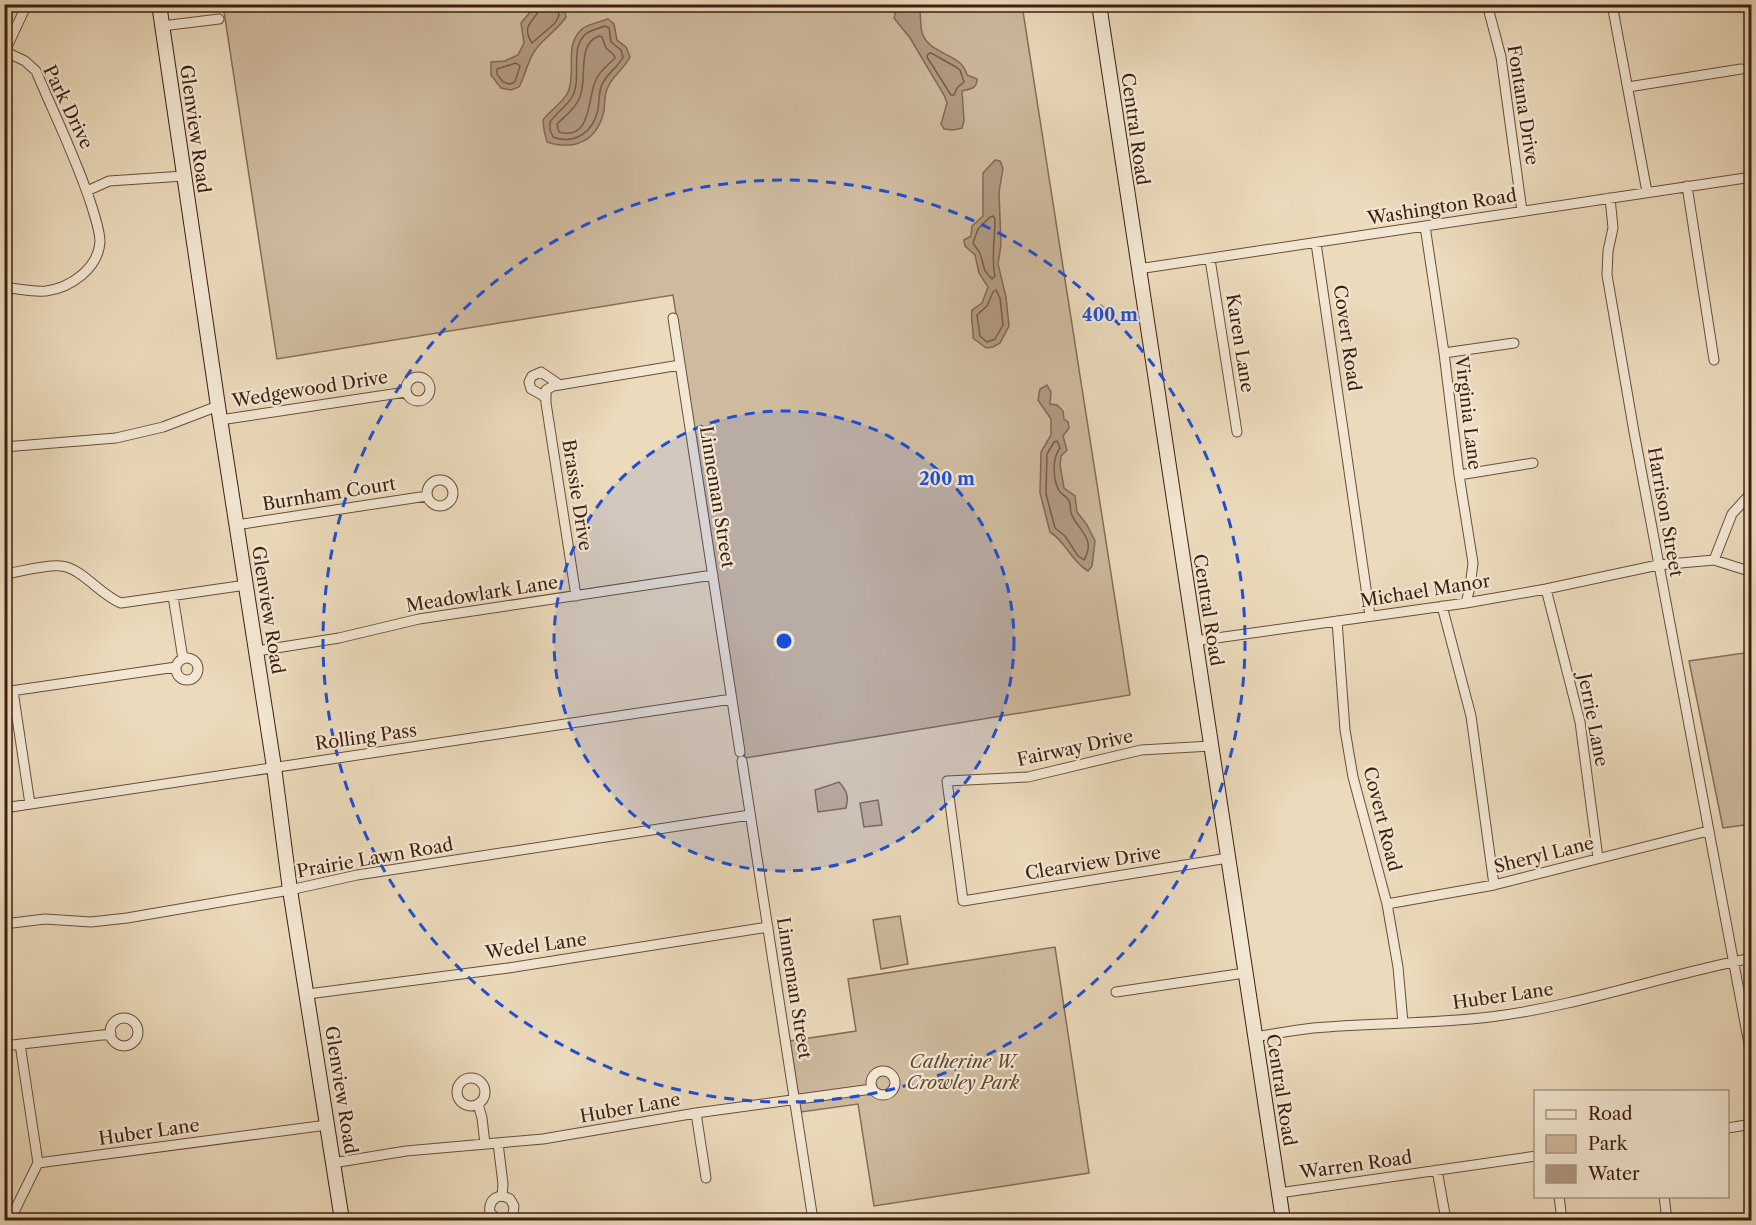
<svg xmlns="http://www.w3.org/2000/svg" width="1756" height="1225" viewBox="0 0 1756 1225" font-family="'Libre Caslon Text',serif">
	<rect width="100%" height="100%" fill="#ebdabb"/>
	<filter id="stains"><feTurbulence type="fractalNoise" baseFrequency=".00333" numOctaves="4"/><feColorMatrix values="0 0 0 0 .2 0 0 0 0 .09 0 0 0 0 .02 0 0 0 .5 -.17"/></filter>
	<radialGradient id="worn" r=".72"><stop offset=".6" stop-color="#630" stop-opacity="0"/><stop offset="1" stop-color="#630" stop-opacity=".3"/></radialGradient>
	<!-- green -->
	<path fill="#ceba9e" stroke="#866c57" stroke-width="1.5" d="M223,5H1022L1130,695L745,758L673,295L277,359Z
		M1751,652V824L1723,828L1689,661Z
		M839,782C847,791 849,796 846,808L818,812L815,790Z
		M878,800L882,825L864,827L860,803Z
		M900,916L908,964L881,969L873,920Z
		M1055,947L1089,1173L874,1206L858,1104L801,1112L790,1041L856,1031L848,979Z"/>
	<!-- water -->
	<path fill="#b19a81" stroke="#836854" stroke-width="1.5" d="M536,5H563L566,17C557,31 543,38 534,52C527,63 525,76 519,87L511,90L501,88L491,75V62L505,61L518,55L524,43L521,23Z
		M913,5L920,12C921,19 920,29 923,35C932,56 962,53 967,75L977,79C977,90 969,89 962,91L964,121L962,128L953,130L944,129L941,124L947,103L944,95L910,38L894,18L896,10L903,6Z
		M608,19L614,24L617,40L626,47L630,57C624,69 613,75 608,87C604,94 605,103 604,111C597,141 575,151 547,142L544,130L543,120C550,110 563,103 568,92C577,72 563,46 582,29C588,24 600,22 608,19Z
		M995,160L1000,161L1003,168L999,192L1001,245L998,264L1006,297L1009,326L1000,343L993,347L986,348L973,338C974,328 970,319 972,310L982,303L988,287L979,273L975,255L965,246L964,240L971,236L972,226L983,216V173Z
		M1047,385L1051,392L1050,404L1057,405L1063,411L1064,419L1068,422L1069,428L1063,436L1067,450L1061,456L1060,465L1064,488L1075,496L1077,512L1087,525L1095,541L1092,566L1088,571C1071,561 1067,543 1050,532L1040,493L1041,452L1051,435V419L1038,400L1040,389Z"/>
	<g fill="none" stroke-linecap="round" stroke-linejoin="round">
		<!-- shore -->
		<path stroke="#785c48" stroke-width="1.5" d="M541,4C538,21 519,23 532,43L555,23L559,16L557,4
			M605,26L609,28L611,42L621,50L623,57C618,68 605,74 601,87C599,94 599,102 598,110C593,132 575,145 553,137L550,130V122C556,113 567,106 572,97C583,78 568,47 587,33C592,30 599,28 605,26Z
			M599,36L602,37L606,48L614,55L615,58C607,66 597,73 594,85C588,102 590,141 559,132L557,124C565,116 575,109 579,99C589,79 575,45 599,36Z
			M931,53L956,67L960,70L964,82L957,88L954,95H951L927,57L928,54Z
			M516,63L520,66L515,82L510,84L503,82L497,74V69Z
			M990,217L993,216L995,219C995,238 991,258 995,276L992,279L985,271L980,253L973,243L978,229Z
			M996,290L1000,298L1003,325L995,339L987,342L980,336L977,315L987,306L993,292Z
			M1057,441L1060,448C1052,458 1053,477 1058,489C1060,494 1065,495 1068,499C1071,503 1070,508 1071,513C1077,530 1097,538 1084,560L1078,556L1065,536L1055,528L1046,494L1047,454L1054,442Z"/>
		<defs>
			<path id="street" d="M1487,4L1501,57L1522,211
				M1612,4L1647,192
				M162,26L219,19
				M4,51L25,61L36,71C55,116 77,160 92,207C95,218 100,230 100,242C98,269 70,288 46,291C32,292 18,289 4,287
				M5,51L27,4
				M1628,87L1741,69
				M1687,186L1714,360
				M87,191L109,181L184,176
				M1610,198L1613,228L1608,251L1607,275L1634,432L1752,1060
				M1425,226L1444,353L1459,475L1473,563L1470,587L1466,603
				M1316,243L1370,616
				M1210,259L1237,432
				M1138,269L1752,177
				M673,318L740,752
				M1444,353L1514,343
				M406 389a12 12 0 1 1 24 0a12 12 0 1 1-24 0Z
				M546,399L542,395L531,389L529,382L532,376L541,372L560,385
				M220,420L406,392
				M4,447L116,438L163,427L218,406
				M1459,475L1533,463
				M427 493a13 13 0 1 1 26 0a13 13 0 1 1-26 0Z
				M236,525L427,496
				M1714,560L1732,514L1752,492
				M4,574C19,572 48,564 61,566C82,568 100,595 121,603L246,585
				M1546,589L1580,722L1598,858
				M173,596L183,659
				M576,596L546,403V390L553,386L680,365
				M1442,606L1471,716L1494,885
				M1337,621L1345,730L1353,777L1387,904L1398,967L1403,1023
				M1195,641L1466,603L1546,589L1658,565L1714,560L1752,572
				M257,651L339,638L419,619L713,575
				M176 669a11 11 0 1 1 22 0a11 11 0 1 1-22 0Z
				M13,691L30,804
				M4,692L176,667
				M1211,746L1141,750L1028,777L947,781L963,901L1228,858
				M742,761L813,1220
				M4,808L732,699
				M1387,904L1494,885L1708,831
				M4,924L45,919L91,922L127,918L290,890L357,875L750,815
				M1116,992L1245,973
				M308,994L508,968L768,927
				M110 1032a14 14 0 1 1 28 0a14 14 0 1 1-28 0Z
				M1255,1037C1274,1034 1294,1030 1313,1028C1372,1023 1431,1024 1490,1017C1579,1006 1664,975 1752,958
				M20,1044L38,1163
				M4,1046L111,1034
				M871 1083a12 12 0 1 1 24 0a12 12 0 1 1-24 0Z
				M457 1092a14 14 0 1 1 28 0a14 14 0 1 1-28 0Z
				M478,1104L482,1118L485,1144
				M696,1113L706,1178
				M1728,1128L1752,1124
				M498,1143L503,1184L502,1196
				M333,1163L406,1151L543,1139L696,1113L872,1089
				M1437,1170L1446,1220
				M1279,1193L1536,1156
				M1559,1196L1562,1220
				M1664,1196L1667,1220
				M10,1220L38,1163L327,1125
				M499,1220L490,1213C488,1200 498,1192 510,1199L514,1206L513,1215L505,1220
				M1263,1220L1282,1216"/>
			<path id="secondary" d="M159,4L218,406L274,767L290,890L342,1220
				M1099,4L1283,1220"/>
		</defs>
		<!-- street casing -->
		<use href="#street" stroke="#6a4d3b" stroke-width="11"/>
		<!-- secondary casing -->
		<use href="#secondary" stroke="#3f1e10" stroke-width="16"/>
		<!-- street -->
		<use href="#street" stroke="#f2e7d3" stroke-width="9"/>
		<!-- secondary -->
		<use href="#secondary" stroke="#f2e7d3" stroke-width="14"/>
	</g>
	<!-- distance rings -->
	<circle cx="784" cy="641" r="230" fill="#1d4ed8" fill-opacity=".12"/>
	<g fill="none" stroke="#1d4ed8" stroke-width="3" stroke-dasharray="10 8">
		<circle cx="784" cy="641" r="230"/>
		<circle cx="784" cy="641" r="461"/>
	</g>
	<g text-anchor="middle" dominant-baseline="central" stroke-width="4.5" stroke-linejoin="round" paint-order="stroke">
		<!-- street labels -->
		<g font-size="18" fill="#3f1e10" stroke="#f2e7d3">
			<text transform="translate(1523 105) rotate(81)">Fontana Drive</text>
			<text transform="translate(68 107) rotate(64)">Park Drive</text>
			<text transform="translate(195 129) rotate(82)">Glenview Road</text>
			<text transform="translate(1135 129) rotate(82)">Central Road</text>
			<text transform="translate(1442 207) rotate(-9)">Washington Road</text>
			<text transform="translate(1347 338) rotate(82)">Covert Road</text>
			<text transform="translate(1240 343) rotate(81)">Karen Lane</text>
			<text transform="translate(310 389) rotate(-9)">Wedgewood Drive</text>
			<text transform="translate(1468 413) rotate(83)">Virginia Lane</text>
			<text transform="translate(329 494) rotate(-9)">Burnham Court</text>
			<text transform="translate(577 495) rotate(81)">Brassie Drive</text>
			<text transform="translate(717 497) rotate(81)">Linneman Street</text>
			<text transform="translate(1665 512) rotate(80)">Harrison Street</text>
			<text transform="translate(1425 591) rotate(-9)">Michael Manor</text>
			<text transform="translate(482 594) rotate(-9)">Meadowlark Lane</text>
			<text transform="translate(268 610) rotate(81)">Glenview Road</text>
			<text transform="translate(1208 610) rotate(81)">Central Road</text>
			<text transform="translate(1593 720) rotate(79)">Jerrie Lane</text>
			<text transform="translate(366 737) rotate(-8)">Rolling Pass</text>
			<text transform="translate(1075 748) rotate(-12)">Fairway Drive</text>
			<text transform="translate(1382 819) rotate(76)">Covert Road</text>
			<text transform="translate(1544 855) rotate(-14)">Sheryl Lane</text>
			<text transform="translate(375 858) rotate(-10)">Prairie Lawn Road</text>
			<text transform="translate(1093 863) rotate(-9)">Clearview Drive</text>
			<text transform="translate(536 946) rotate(-8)">Wedel Lane</text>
			<text transform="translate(794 988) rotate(81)">Linneman Street</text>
			<text transform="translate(1503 996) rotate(-8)">Huber Lane</text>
			<text transform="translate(341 1090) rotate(81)">Glenview Road</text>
			<text transform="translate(1281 1090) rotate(81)">Central Road</text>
			<text transform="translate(630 1108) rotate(-10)">Huber Lane</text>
			<text transform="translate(149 1132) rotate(-8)">Huber Lane</text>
			<text transform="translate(1356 1165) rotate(-8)">Warren Road</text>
		</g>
		<!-- park labels -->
		<g font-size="18" font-style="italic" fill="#634534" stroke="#f2e7d3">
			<text x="963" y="1062">Catherine W.<tspan x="963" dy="21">Crowley Park</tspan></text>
		</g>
	</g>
	<circle cx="784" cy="641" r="9" fill="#1d4ed8" stroke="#f2e7d3" stroke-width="3"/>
	<g font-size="18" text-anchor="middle" font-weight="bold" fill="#1d4ed8" stroke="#f2e7d3" stroke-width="4.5" stroke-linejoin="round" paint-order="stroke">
		<text x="1110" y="321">400 m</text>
		<text x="947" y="485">200 m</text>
	</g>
	<!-- margin -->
	<rect width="1756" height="1225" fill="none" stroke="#ebdabb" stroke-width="24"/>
	<rect x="6" y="6" width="1744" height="1213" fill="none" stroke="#3f1e10" stroke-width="3"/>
	<rect x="12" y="12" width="1732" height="1201" fill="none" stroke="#3f1e10" stroke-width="1.5"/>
	<!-- legend -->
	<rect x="1534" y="1090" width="195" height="108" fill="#f2e7d3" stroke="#aa9785" stroke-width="1.5"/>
	<rect x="1546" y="1110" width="30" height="9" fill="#f2e7d3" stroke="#aa9785" stroke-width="1.5"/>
	<text x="1588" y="1120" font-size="18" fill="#3f1e10">Road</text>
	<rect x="1546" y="1135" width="30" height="18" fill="#ceba9e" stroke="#aa9785" stroke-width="1.5"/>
	<text x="1588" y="1150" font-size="18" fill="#3f1e10">Park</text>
	<rect x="1546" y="1165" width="30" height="18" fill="#b19a81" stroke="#aa9785" stroke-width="1.5"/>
	<text x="1588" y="1180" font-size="18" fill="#3f1e10">Water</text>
	<rect width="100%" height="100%" filter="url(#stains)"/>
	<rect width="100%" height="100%" fill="url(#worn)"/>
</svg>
